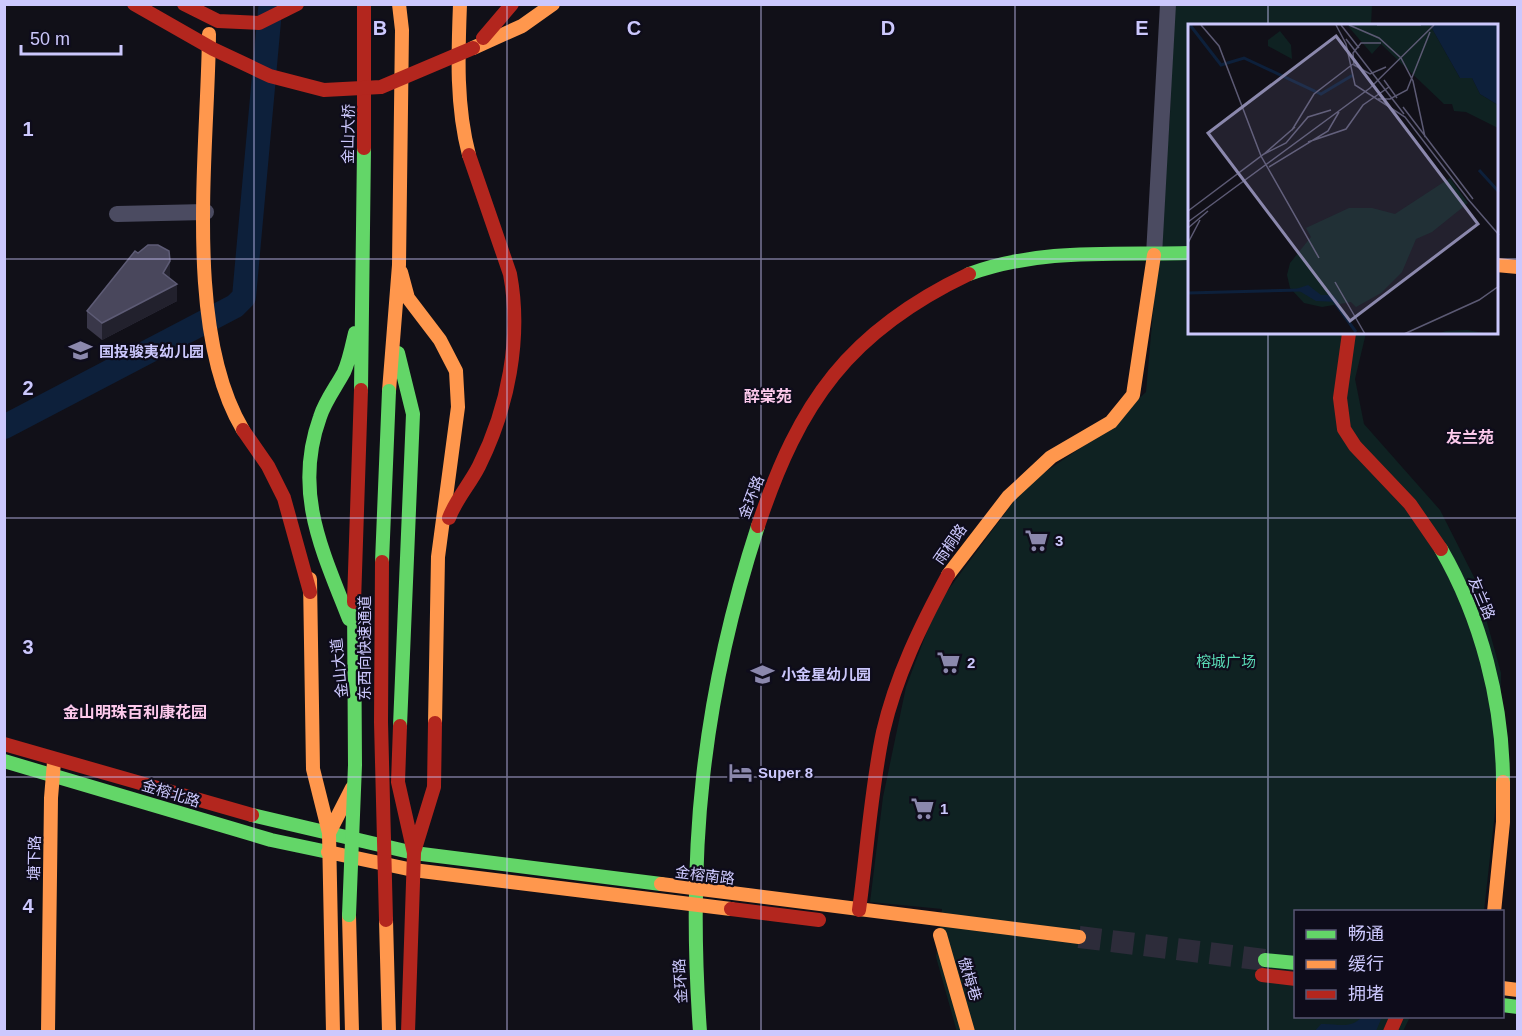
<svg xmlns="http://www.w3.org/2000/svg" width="1522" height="1036" viewBox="0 0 1522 1036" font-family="Arial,'Noto Sans SC',sans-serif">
	<rect width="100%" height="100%" fill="#111018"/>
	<!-- green -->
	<path fill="#0f2222" d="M1172,5H1372L1371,25L1189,26V333H1366L1355,379L1364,424L1440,510L1475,579L1501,673L1500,767L1484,911L1296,912V1016L1410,1017L1403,1031L957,1032L936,957L942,909L870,902L883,797L906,687L937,605L1026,485L1101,434L1146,392L1170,117Z"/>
	<!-- water -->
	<path fill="#0d203b" d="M1362,1017H1382L1376,1031H1315L1321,1024C1337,1023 1349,1030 1362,1017Z"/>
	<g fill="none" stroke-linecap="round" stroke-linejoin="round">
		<!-- river -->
		<path stroke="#0d203b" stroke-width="24" d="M4,427L235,306L244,297L270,10"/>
		<!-- secondary-tunnel -->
		<path stroke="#2d2c3a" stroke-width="22" stroke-dasharray="22 11" stroke-linecap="butt" d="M1079,937L1265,960"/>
		<!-- street -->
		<path stroke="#4b4b61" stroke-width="16" d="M117,214L206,212
			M1154,255L1168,4"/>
		<!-- fast -->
		<path stroke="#63d668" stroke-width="14" d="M969,274C1040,248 1115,255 1189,253
			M398,353L413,414L400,726
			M361,390L364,148
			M1441,549C1481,618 1503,703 1503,782
			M349,619C322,550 293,492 320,417C325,401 336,387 344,372C349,361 352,346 355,333
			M4,761L271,840L328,852
			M252,815L414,853L661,884
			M1265,960L1296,963
			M1502,1005L1518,1007
			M700,1032C687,852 702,698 758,526"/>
		<!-- slow -->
		<path stroke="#ff974d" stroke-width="14" d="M460,4C458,55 456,106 469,155
			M209,34C208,149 183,330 243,430
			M473,48L522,26L553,4
			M1496,265L1518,267
			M401,272L408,298L440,340L456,371L458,407L438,557L435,723
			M389,391L399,265L402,30L399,4
			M948,575L1008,497L1051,457L1111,422L1133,395L1154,255
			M310,579L313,769L329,833
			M328,852L413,870L731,909
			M661,884L1079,937
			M1494,912L1503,822V782
			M349,915L352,1032
			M386,920L389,1032
			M940,935L968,1032
			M1502,988L1518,990
			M48,1032L51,798L54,762
			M333,1032L329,833L352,788"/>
		<!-- jam -->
		<path stroke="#b3261e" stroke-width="14" d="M364,4V148
			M483,38L512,4
			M1349,333L1340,398L1344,429L1355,446L1410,504L1441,549
			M243,430L268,466L284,498L310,592
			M449,518C456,499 470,484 479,466C508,408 522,338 510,274L469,155
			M758,526C799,402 849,331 969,274
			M400,726L398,782L414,853L408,1032
			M4,744L252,815
			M414,852L434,787L435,723
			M731,909L819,920
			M859,910C867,852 871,789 883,732C896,676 921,625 948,575
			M1262,975L1296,979
			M1390,1032L1397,1016"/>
		<!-- fast-bridge -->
		<path stroke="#63d668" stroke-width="14" d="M382,562L389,391
			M349,915L355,765L354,602"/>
		<!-- jam-bridge -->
		<path stroke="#b3261e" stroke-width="14" d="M134,4L213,49L270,76L324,90L381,87L473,48
			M184,4L218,21L259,23L297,4
			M382,562L381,722L386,920
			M354,602L361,390"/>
	</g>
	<!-- wall -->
	<path fill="#393749" d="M138,253L170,279L177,301L102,340L87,328V311Z"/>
	<!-- shaded-wall -->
	<path fill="#22212d" d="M170,261V278L163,273Z
		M177,284V301L102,340V323Z"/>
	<!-- building -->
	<path fill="#49475c" stroke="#5d5b75" stroke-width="1.5" d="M148,245H158L169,251L170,261L163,273L177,284L102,323L87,311L135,251L138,253Z"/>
	<!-- grid -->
	<path fill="none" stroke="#ccc8fd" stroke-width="1.5" stroke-opacity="0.55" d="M254,4V1032M507,4V1032M761,4V1032M1015,4V1032M1268,4V26M4,259H1189M1496,259H1518M1268,333V1032M4,518H1518M4,777H1518"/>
	<!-- icons -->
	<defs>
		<symbol id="school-bare" viewBox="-9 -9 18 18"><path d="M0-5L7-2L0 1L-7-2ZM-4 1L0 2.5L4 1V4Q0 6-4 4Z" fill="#8b88ad" stroke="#0e0c1b" stroke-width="2.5" paint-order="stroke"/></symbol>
		<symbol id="supermarket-bare" viewBox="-9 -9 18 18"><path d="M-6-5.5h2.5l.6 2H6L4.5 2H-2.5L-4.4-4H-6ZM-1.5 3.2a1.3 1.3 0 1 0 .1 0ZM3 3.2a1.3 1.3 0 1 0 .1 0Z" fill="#8b88ad" stroke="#0e0c1b" stroke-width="2.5" paint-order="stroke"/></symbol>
		<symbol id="hotel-bare" viewBox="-9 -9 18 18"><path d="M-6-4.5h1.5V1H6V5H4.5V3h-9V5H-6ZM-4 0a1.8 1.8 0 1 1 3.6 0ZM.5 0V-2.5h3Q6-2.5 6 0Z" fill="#8b88ad" stroke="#0e0c1b" stroke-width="2.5" paint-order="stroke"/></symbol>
	</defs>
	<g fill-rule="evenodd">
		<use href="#school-bare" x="64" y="334" width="33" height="33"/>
		<use href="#supermarket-bare" x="1020" y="524" width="33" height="33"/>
		<use href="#supermarket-bare" x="932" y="646" width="33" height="33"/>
		<use href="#school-bare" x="746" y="658" width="33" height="33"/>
		<use href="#hotel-bare" x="724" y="756" width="33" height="33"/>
		<use href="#supermarket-bare" x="906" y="792" width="33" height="33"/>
	</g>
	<g text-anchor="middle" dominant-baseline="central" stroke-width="4.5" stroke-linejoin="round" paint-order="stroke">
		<!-- street labels -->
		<g font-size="15" fill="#ccc8fd" stroke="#0e0c1b">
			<text transform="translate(348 134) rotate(-89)">金山大桥</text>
			<text transform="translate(751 497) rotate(-69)">金环路</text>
			<text transform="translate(950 544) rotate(-55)">雨桐路</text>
			<text transform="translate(1482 598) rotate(67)">友兰路</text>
			<text transform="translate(364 648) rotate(-90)">东西向快速通道</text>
			<text transform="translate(339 668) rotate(-96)">金山大道</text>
			<text transform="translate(171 793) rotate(17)">金榕北路</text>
			<text transform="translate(34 858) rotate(-89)">塘下路</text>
			<text transform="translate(705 875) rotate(7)">金榕南路</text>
			<text transform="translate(970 979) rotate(73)">傲梅巷</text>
			<text transform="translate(680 981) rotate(-93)">金环路</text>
		</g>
		<!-- poi labels -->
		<g font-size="15" font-weight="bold" fill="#ccc8fd" stroke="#0e0c1b" text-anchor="start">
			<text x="99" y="351">国投骏夷幼儿园</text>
			<text x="1055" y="540">3</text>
			<text x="967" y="662">2</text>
			<text x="781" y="674">小金星幼儿园</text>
			<text x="758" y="772">Super 8</text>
			<text x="940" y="808">1</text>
		</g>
		<!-- park labels -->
		<g font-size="15" fill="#58d9b4" stroke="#0e0c1b">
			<text x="1226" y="661">榕城广场</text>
		</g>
		<!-- neighbourhood labels -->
		<g font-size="16" font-weight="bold" fill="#fdcaec" stroke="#0e0c1b">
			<text x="768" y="396">醉棠苑</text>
			<text x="1470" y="437">友兰苑</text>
			<text x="135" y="712">金山明珠百利康花园</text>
		</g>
	</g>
	<!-- overview -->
	<g transform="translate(1188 24)">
		<rect width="310" height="310" fill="#111018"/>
		<path d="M159,1H242L272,54H284L292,70L310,81V104L278,88L266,87L264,80H256L193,20L184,30ZM92,7L103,21L104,35L80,22V16ZM262,154L280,179L244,208L228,215L214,248L193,269L168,283L163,278L134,283L116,279L102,264L99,251L102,239L123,213L118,204L161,184H184L207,190ZM279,306L302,310H249L258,307Z" fill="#0f2222"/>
		<path d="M242,1H310V81L292,70L284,54H272ZM120,261L133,271H145L151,278L128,277L108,265Z" fill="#0d203b"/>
		<path fill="none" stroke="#0d203b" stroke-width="3" d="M2,1L33,41L56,34L133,70L165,51M291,146L311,168M0,269L113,266M145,276L168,308"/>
		<path fill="none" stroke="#5c5a74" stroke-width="1.5" d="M13,1L31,22L73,132L131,234M148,1L158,20L167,61L217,93L280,175M153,1L171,24M161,1L191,14L213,34L225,57L237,113M189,1H233M158,15L216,90M193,19H173L165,29L166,41L182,50L198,43M196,56L209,74M190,75H202L219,66L242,8M215,83L285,175M104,106L126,70L165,40M120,118L158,105L175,81L201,63M76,130L107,103M81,143L140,107L151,88M279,174L311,211M0,187L76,130L98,119L120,93L143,86M0,198L182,64L246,1M0,204L20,187M0,219L12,196M147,258L177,310M216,310L291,276L311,262"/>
		<path fill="#8b88ad" fill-opacity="0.15" stroke="#8b88ad" stroke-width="3" d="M148,12L290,200L162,297L20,109Z"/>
		<rect width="310" height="310" fill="none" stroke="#ccc8fd" stroke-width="3"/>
	</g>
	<g font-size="20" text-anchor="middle" font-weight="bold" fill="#ccc8fd" stroke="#0e0c1b" stroke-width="4.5" stroke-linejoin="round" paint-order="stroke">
		<text x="380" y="35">B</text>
		<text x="634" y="35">C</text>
		<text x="888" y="35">D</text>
		<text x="1142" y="35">E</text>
		<text x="28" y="136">1</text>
		<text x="28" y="395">2</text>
		<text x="28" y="654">3</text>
		<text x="28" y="913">4</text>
	</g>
	<!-- border -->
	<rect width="1522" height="1036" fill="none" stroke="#ccc8fd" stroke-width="12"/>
	<!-- legend -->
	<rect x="1294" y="910" width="210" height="108" fill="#0e0c1b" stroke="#5a5775" stroke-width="1.5"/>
	<rect x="1306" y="930" width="30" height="9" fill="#63d668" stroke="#5a5775" stroke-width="1.5"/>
	<text x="1348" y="940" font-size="18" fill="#ccc8fd">畅通</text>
	<rect x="1306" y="960" width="30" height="9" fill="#ff974d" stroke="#5a5775" stroke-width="1.5"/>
	<text x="1348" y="970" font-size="18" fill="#ccc8fd">缓行</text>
	<rect x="1306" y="990" width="30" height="9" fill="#b3261e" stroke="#5a5775" stroke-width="1.5"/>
	<text x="1348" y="1000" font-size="18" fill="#ccc8fd">拥堵</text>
	<!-- scale -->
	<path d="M21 45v9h100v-9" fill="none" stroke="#ccc8fd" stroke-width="3"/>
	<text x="30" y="45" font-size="18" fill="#ccc8fd" stroke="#0e0c1b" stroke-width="4.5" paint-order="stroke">50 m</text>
</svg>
